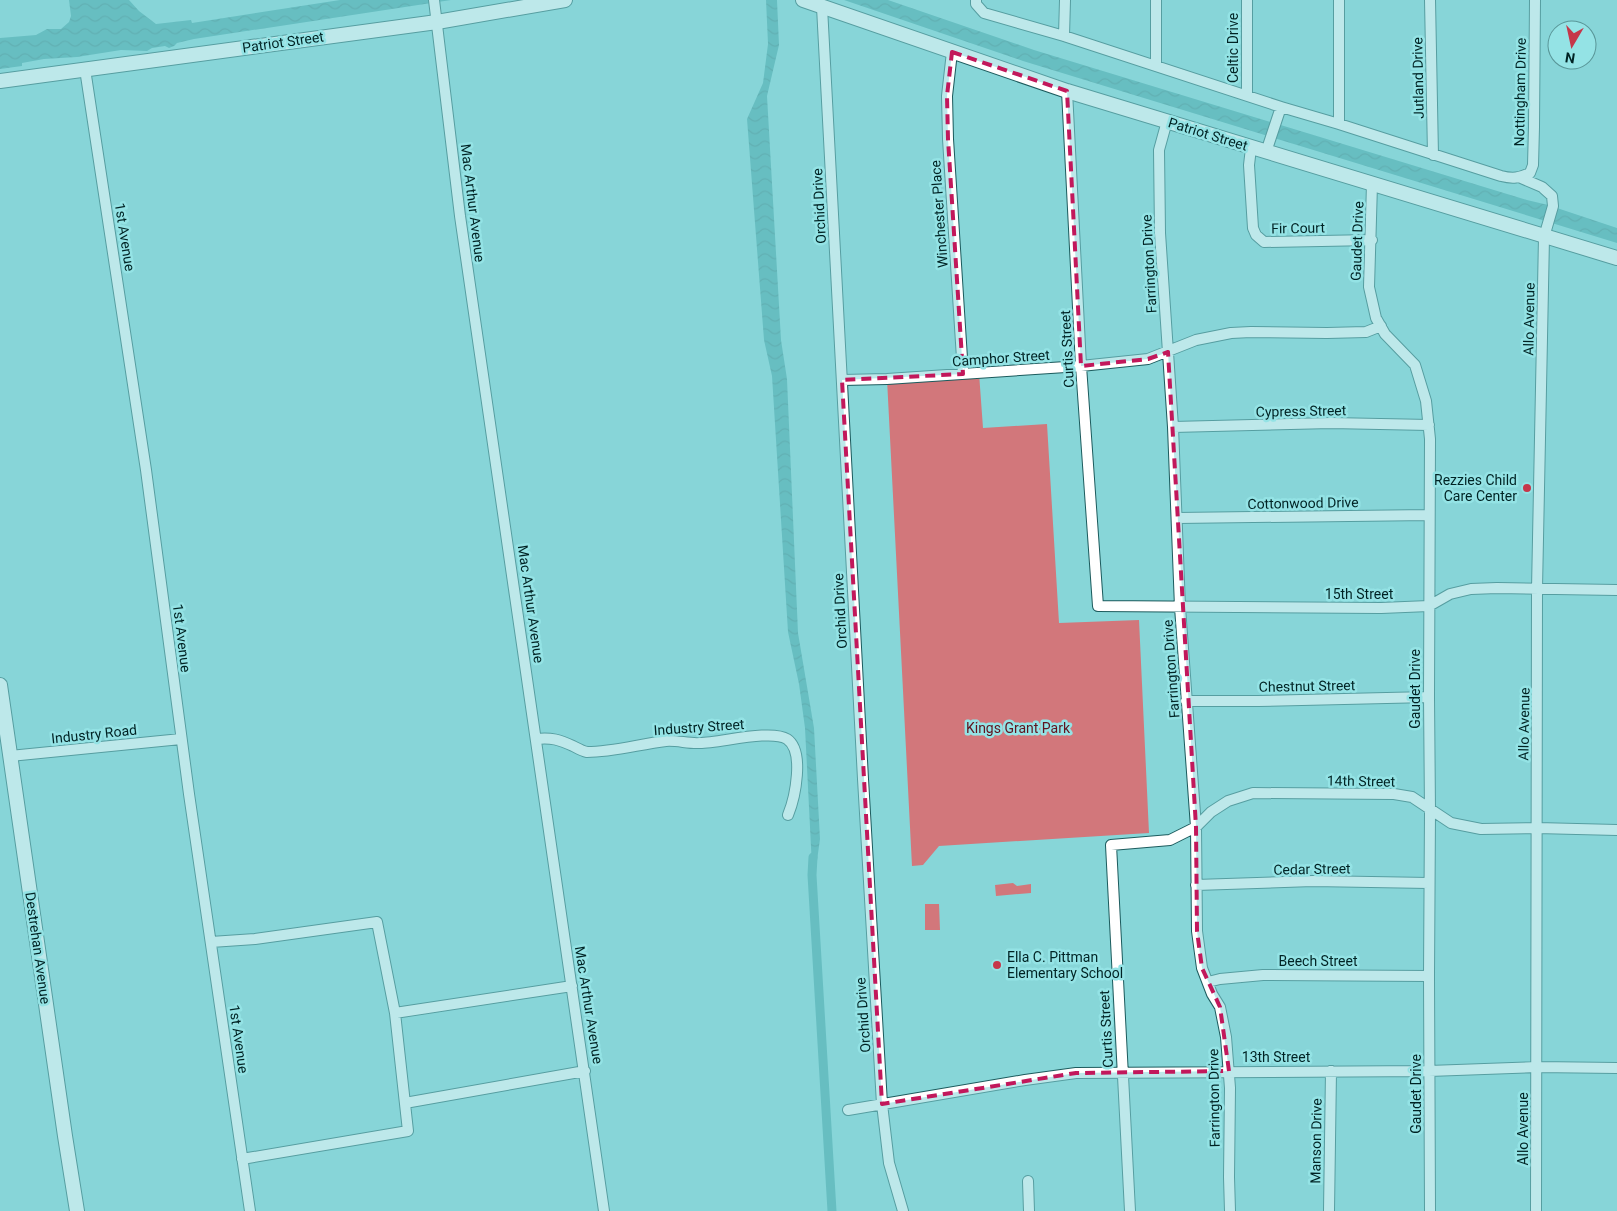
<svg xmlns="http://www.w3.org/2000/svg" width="1617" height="1211" viewBox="0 0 1617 1211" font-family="Roboto,sans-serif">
	<defs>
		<pattern id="water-waves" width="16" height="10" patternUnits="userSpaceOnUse" patternTransform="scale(1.25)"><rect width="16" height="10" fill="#42a2a5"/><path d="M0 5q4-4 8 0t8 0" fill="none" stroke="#358486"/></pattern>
	</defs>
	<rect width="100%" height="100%" fill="#87d6d8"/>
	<!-- park -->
	<path fill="#d2777b" d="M979,373L983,428L1047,424L1059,623L1139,620L1149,833L939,846L923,865L912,866L887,379Z
		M1013,883L1017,886L1031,884V893L996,896L995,885Z
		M925,904H939L940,930H925Z"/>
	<!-- water -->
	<path fill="url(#water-waves)" d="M69,0H129L139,11L156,24L191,20L192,23L340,0H451L194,39L177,43L174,46L169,48L165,46L152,48L147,51L121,50L77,57L44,59L22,63V66L0,69V38L36,35L47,29H61L69,22L71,16Z
		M766,0H777L779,45L767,96L781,340L787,379L798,633L814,728L820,839L816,868L812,867L805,728L799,684L788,632L772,376L764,340L747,119L763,83L768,44Z
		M844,0H888L1034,50L1527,200L1548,205L1617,228V243L1023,61Z"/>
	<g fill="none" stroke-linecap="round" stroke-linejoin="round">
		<!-- canal -->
		<path stroke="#42a2a5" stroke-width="9" d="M813,857L812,875L832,1211"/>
		<defs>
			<path id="minor" d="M434,0L460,216L604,1211
				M976,0V4L984,13L1064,36L1281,107L1339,124L1501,176C1513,179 1519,178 1530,173L1533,165L1534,127L1535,0
				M1247,0V95
				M1430,0L1433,155
				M822,7L863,779L882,1104L889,1163L903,1211
				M1064,36L1065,0
				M952,52L947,96L948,139L963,374
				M1156,66V0
				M85,69L146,470L189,794L250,1211
				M1067,91L1081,366L1098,606L1381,608L1429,606L1450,594L1471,589L1497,588L1617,590
				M1167,121L1159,150L1160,233L1173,427L1180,607L1196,827L1197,931L1202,968L1212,994L1220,1007L1226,1037L1230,1088L1229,1177L1230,1211
				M1339,124V0
				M1251,148L1249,165L1253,228L1256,235L1264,242L1372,240
				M1266,152L1281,107
				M1521,178L1542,187L1552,196L1553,206L1544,237L1537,589L1536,1211
				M1372,184L1369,287L1376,318L1385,334L1415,365L1426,401L1430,439L1429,697L1430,811L1429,976L1430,1211
				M842,380L887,379L1081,366L1148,359L1196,340L1231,333L1251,332L1327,333L1366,332L1381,326
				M1173,427L1331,423L1429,425
				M1177,518L1429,515
				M1186,701H1258L1429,697
				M536,739C551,737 560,740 573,746C577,748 582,751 587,752C613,752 640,744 666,741C677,740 689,744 700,743C720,743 771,729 787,739C805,751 795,798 788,815
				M10,756L181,739
				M1196,885L1313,881L1429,883
				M211,942L255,939L377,922L395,1013L408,1131L242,1159
				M1208,982L1220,979L1263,975L1429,976
				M395,1013L572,986
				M405,1103L585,1071
				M848,1110L1025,1080L1076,1073L1429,1071L1537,1067L1617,1068
				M1028,1181L1029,1211
				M1130,1211L1111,845L1170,840L1196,827L1211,812L1228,801L1253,793L1394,794L1412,797L1451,823L1481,829L1537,828L1617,830
				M1329,1211L1331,1071"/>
			<path id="major" d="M803,0L1067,91L1617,258
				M0,81L437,22L565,0
				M0,685L65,1136L77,1211"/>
		</defs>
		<!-- minor casing -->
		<use href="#minor" stroke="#1c5b5d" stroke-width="12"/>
		<!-- major casing -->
		<use href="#major" stroke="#1c5b5d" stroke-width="16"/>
		<!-- minor -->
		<use href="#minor" stroke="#fff" stroke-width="10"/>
		<!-- major -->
		<use href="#major" stroke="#fff" stroke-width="14"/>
	</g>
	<!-- marked area -->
	<path d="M0 0H1617V1211H0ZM952,52L1067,91L1081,366L1148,359L1168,352L1196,827L1197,931L1202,968L1220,1007L1229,1071L1076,1073L882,1104L842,380L963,374L948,139L947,96Z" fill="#87d6d8" fill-opacity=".55" fill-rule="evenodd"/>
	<path fill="none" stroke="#c2185b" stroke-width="4" stroke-dasharray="10 6" stroke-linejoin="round" d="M952,52L1067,91L1081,366L1148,359L1168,352L1196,827L1197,931L1202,968L1220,1007L1229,1071L1076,1073L882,1104L842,380L963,374L948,139L947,96Z"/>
	<!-- markers -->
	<g fill="#c6364a" stroke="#94e3e5" stroke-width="2">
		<circle cx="1527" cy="488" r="5"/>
		<circle cx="997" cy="965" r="5"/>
	</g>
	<g text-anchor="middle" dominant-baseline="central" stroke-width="5" stroke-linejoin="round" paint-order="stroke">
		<!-- street labels -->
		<g font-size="14" fill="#002324" stroke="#94e3e5">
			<text transform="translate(283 42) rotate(-8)">Patriot Street</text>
			<text transform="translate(1233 48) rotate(-90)">Celtic Drive</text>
			<text transform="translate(1418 78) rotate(-91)">Jutland Drive</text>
			<text transform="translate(1520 92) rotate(-89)">Nottingham Drive</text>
			<text transform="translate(1208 134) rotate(17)">Patriot Street</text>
			<text transform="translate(473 203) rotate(83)">Mac Arthur Avenue</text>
			<text transform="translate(819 206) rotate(-93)">Orchid Drive</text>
			<text transform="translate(939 214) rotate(-94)">Winchester Place</text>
			<text transform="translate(1298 228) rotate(-1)">Fir Court</text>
			<text transform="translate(125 237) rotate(81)">1st Avenue</text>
			<text transform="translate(1357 241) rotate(-88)">Gaudet Drive</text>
			<text transform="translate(1149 264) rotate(-93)">Farrington Drive</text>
			<text transform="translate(1529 319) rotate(-89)">Allo Avenue</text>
			<text transform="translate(1067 349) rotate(-93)">Curtis Street</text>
			<text transform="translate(1001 358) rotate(-4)">Camphor Street</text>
			<text transform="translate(1301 411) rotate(-1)">Cypress Street</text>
			<text transform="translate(1303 503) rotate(-1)">Cottonwood Drive</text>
			<text x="1359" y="594">15th Street</text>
			<text transform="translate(531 604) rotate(82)">Mac Arthur Avenue</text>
			<text transform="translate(840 611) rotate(-93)">Orchid Drive</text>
			<text transform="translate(182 638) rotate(83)">1st Avenue</text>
			<text transform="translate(1171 669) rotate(-94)">Farrington Drive</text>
			<text transform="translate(1307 686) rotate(-1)">Chestnut Street</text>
			<text transform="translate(1415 689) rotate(-90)">Gaudet Drive</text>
			<text transform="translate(1524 724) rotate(-89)">Allo Avenue</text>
			<text transform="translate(699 727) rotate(-4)">Industry Street</text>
			<text transform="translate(94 734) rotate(-6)">Industry Road</text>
			<text transform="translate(1361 781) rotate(1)">14th Street</text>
			<text transform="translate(1312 869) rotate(-1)">Cedar Street</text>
			<text transform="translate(38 948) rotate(82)">Destrehan Avenue</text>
			<text x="1318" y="961">Beech Street</text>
			<text transform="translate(589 1005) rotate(81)">Mac Arthur Avenue</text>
			<text transform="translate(863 1015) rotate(-94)">Orchid Drive</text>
			<text transform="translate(1106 1029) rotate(-93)">Curtis Street</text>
			<text transform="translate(239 1039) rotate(82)">1st Avenue</text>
			<text x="1276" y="1057">13th Street</text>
			<text transform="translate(1416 1094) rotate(-90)">Gaudet Drive</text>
			<text transform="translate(1214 1098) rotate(-91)">Farrington Drive</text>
			<text transform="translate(1523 1129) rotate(-90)">Allo Avenue</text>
			<text transform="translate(1316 1141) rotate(-89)">Manson Drive</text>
		</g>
		<!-- poi labels -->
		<g font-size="14" fill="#002324" stroke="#94e3e5" text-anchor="end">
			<text x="1517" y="480">Rezzies Child<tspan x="1517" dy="16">Care Center</tspan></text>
			<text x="1007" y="957" text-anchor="start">Ella C. Pittman<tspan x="1007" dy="16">Elementary School</tspan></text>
		</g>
		<!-- park labels -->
		<g font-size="14" fill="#5f131e" stroke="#94e3e5">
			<text x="1018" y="728">Kings Grant Park</text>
		</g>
	</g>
	<!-- north arrow -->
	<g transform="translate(1572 45) rotate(189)"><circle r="24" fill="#94e3e5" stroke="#599698"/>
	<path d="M0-4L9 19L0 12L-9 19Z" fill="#c6364a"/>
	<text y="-8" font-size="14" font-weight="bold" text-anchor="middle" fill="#002324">N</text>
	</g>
</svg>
